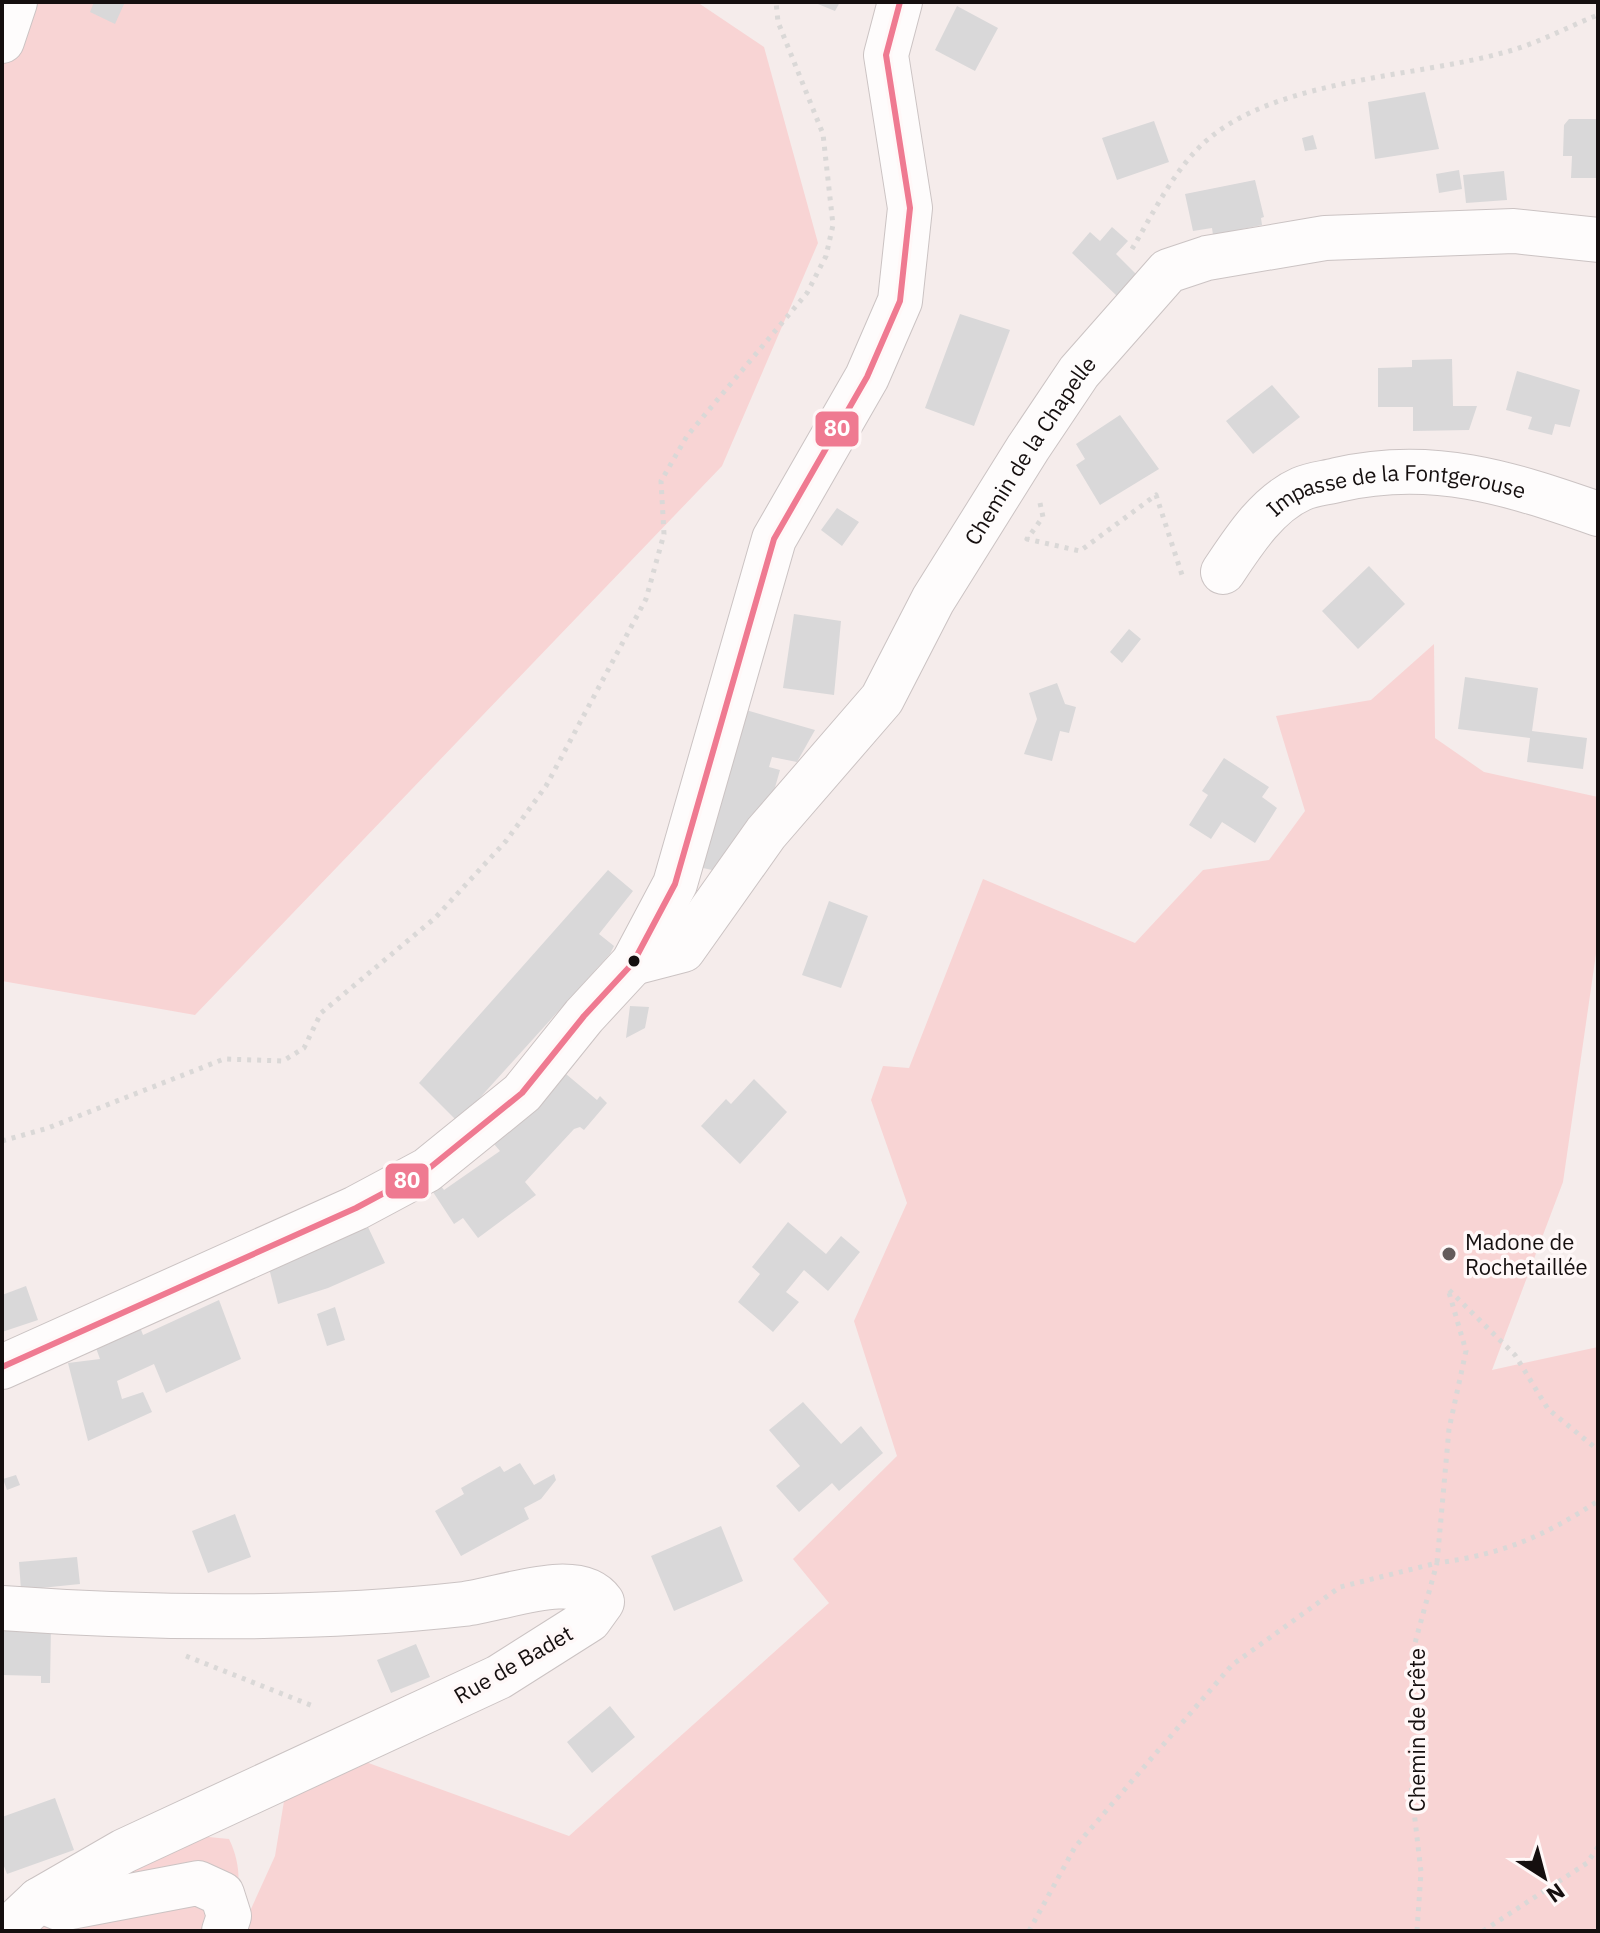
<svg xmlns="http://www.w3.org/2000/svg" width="1600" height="1933" viewBox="0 0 1600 1933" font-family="'IBM Plex Sans',sans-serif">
	<rect width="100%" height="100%" fill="#f5eceb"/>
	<!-- green -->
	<path fill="#f8d4d4" d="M2,2H697L764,47L818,243L722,466L195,1015L2,981Z
		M1434,644L1435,738L1484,772L1598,797V940L1563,1182L1492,1370L1598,1347V1931H241L275,1856L285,1795L363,1761L569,1836L829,1603L793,1559L897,1456L854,1321L907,1203L871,1100L883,1066L909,1068L983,879L1135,943L1203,870L1269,860L1305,811L1276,716L1371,700Z
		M188,1835L229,1839C244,1869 240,1901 227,1931H29L117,1872Z"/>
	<!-- building -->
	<path fill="#d9d8d9" d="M94,2H125L115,24L90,12Z
		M813,2H840L835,11Z
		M957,6L998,28L975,71L935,50Z
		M1425,92L1439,149L1375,159L1368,102Z
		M1569,119H1598V178H1571L1572,156H1563L1564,125Z
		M1154,121L1169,162L1117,180L1102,138Z
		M1313,135L1317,149L1305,151L1302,138Z
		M1459,170L1462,189L1439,193L1436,174Z
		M1504,171L1507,200L1466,203L1463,175Z
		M1255,180L1264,217L1261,218L1262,225L1213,235L1212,228L1193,231L1185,194Z
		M1112,227L1128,241L1116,254L1136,274L1117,296L1072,253L1090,232L1100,241Z
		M960,314L1010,330L974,426L925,408Z
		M1452,359L1453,406H1477L1469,430L1413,431V407H1378V368L1412,367V360Z
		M1517,371L1580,390L1570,427L1555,424L1552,435L1528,429L1532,417L1506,410Z
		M1272,385L1300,417L1253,454L1226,421Z
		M1120,415L1159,469L1100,505L1076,465L1085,459L1076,444Z
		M837,508L859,522L842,546L821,530Z
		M1369,566L1405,604L1358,649L1322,611Z
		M794,614L841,621L834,695L783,688Z
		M1129,629L1141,639L1122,663L1110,652Z
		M1465,677L1538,688L1532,731L1587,738L1583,769L1527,762L1530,738L1458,729Z
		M1057,683L1065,704L1076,707L1069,733L1060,731L1052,761L1024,754L1037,719L1029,693Z
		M746,710L815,730L797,762L772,757L769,767L780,770L770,805L721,872L703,868Z
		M1224,758L1269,787L1262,797L1277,808L1255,843L1222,822L1211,839L1189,825L1208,795L1202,791Z
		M608,870L633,891L599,934L614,946L610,954L458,1122L419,1083Z
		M829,901L868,916L841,988L802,975Z
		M630,1006L649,1007L645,1028L626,1038Z
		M566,1074L597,1100L600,1096L607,1103L584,1130L580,1127L574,1129L525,1182L536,1195L478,1238L463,1218L454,1224L433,1192L441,1186L444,1190L500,1151L494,1144Z
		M754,1079L787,1112L740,1164L701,1126L726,1099L731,1104Z
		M788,1222L826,1254L841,1236L860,1252L828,1291L804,1270L786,1292L799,1302L773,1332L738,1302L760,1274L752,1267Z
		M368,1227L385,1263L328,1288L278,1304L269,1268Z
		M26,1286L38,1320L2,1332V1295Z
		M219,1300L241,1359L166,1393L154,1364L117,1381L122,1399L143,1392L152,1412L88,1441L68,1363L100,1359L96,1348L140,1327L143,1335Z
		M335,1307L345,1340L327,1346L317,1314Z
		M803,1402L841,1444L861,1426L883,1453L839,1491L832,1483L799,1512L776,1486L800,1466L769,1430Z
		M520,1463L534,1485L554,1474L556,1480L541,1499L524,1508L529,1519L461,1556L435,1511L464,1494L461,1488L500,1466L504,1472Z
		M16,1475L20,1485L7,1490L3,1479Z
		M235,1514L251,1557L208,1573L192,1531Z
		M721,1526L743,1581L674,1611L651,1556Z
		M77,1557L80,1584L21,1590L19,1562Z
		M51,1625L50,1683H41V1676L2,1675V1626Z
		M416,1644L430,1677L391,1693L377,1660Z
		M610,1706L635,1737L592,1773L567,1742Z
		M55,1798L74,1850L7,1874L2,1861V1817Z"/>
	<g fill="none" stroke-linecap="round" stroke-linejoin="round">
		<defs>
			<g id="minor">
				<path d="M2,41L15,2"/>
				<path id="s1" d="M1223,572C1243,542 1267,504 1301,489C1312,484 1326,483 1337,480C1432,458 1509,483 1598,514"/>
				<path id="s2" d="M633,963L683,950L766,833L882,699L933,600L1028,448L1079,372L1168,271L1207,258L1325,238L1514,231L1598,240"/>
				<path d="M2,1608C156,1619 311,1621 464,1604C501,1600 578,1568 602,1602L589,1620L499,1677L124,1851L39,1900L6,1931"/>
				<path d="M39,1900L61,1909L198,1883L222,1894L229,1916L224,1931"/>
			</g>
			<path id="major" d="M2,1367L356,1208L427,1170L522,1093L584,1016L633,963L675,884L774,539L867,377L900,301L910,208L886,55L900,2"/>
		</defs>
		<!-- minor casing -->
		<use href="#minor" stroke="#cbc3c3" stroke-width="46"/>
		<!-- major casing -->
		<use href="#major" stroke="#cbc3c3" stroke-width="46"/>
		<!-- path -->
		<path stroke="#dad8d7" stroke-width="5" stroke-dasharray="4 6" stroke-linecap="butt" d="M1132,249C1154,212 1177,163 1212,136C1284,79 1414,77 1502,53C1535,45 1567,27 1598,15
			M1040,503L1043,517L1027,539L1080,551L1156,495L1182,575
			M2,1141L48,1128L224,1059L283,1061L304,1048L321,1013L435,918L506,841L546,786L646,599L664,534L661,481L687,436L807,293L826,256L833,225L823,134L778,22L776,2
			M186,1656L313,1706
			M1029,1931L1075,1847L1232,1665L1340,1587L1437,1563L1449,1429L1466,1351L1448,1289L1515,1355L1548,1409L1598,1450
			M1417,1931L1421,1872L1411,1785L1419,1694L1415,1643L1437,1563C1503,1554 1543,1537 1598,1501
			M1483,1931L1587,1863L1598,1847"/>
		<!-- minor -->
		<use href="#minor" stroke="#fefcfc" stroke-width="44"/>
		<!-- major -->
		<use href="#major" stroke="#fefcfc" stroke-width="44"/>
		<defs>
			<path id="bus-1" d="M2,1367L356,1208L427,1170L522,1093L584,1016L633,963L675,884L774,539L867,377L900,301L910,208L886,55L900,2"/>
		</defs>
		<!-- bus-1 casing -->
		<use href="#bus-1" stroke="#fff8f8" stroke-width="12"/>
		<!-- bus-1 -->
		<use href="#bus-1" stroke="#ef7a91" stroke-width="6"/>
	</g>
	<!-- markers -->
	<circle fill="#150f0f" stroke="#fff8f8" stroke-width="3" cx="634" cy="961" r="7"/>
	<circle fill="#635c5c" stroke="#fff8f8" stroke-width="3" cx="1449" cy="1254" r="8"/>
	<g text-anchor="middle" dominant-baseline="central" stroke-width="7" stroke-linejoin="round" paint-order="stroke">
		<!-- street labels -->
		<g font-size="22" fill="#150f0f" stroke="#fff8f8">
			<text stroke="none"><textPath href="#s2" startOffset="662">Chemin de la Chapelle</textPath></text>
			<text stroke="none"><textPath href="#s1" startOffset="210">Impasse de la Fontgerouse</textPath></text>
			<text transform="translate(513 1664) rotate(-30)">Rue de Badet</text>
			<text transform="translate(1416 1730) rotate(-90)">Chemin de Crête</text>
		</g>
		<!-- poi labels -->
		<g font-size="22" fill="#150f0f" stroke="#fff8f8" text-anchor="start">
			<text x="1465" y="1241">Madone de<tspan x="1465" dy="25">Rochetaillée</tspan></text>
		</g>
	</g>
	<g stroke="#fff8f8" stroke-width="3">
		<rect x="814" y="410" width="46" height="38" rx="8" fill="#ef7a91"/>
		<rect x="384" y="1162" width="46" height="38" rx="8" fill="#ef7a91"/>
	</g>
	<g font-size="22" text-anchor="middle" font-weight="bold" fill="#fff">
		<text x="837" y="436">80</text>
		<text x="407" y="1188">80</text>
	</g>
	<!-- border -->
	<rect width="1600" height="1933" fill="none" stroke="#150f0f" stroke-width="8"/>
	<!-- north arrow -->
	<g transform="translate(1544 1877) rotate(144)" stroke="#fff8f8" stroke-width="6" paint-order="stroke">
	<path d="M0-6L14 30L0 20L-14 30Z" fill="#150f0f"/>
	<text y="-12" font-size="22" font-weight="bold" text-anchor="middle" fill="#150f0f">N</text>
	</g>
</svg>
